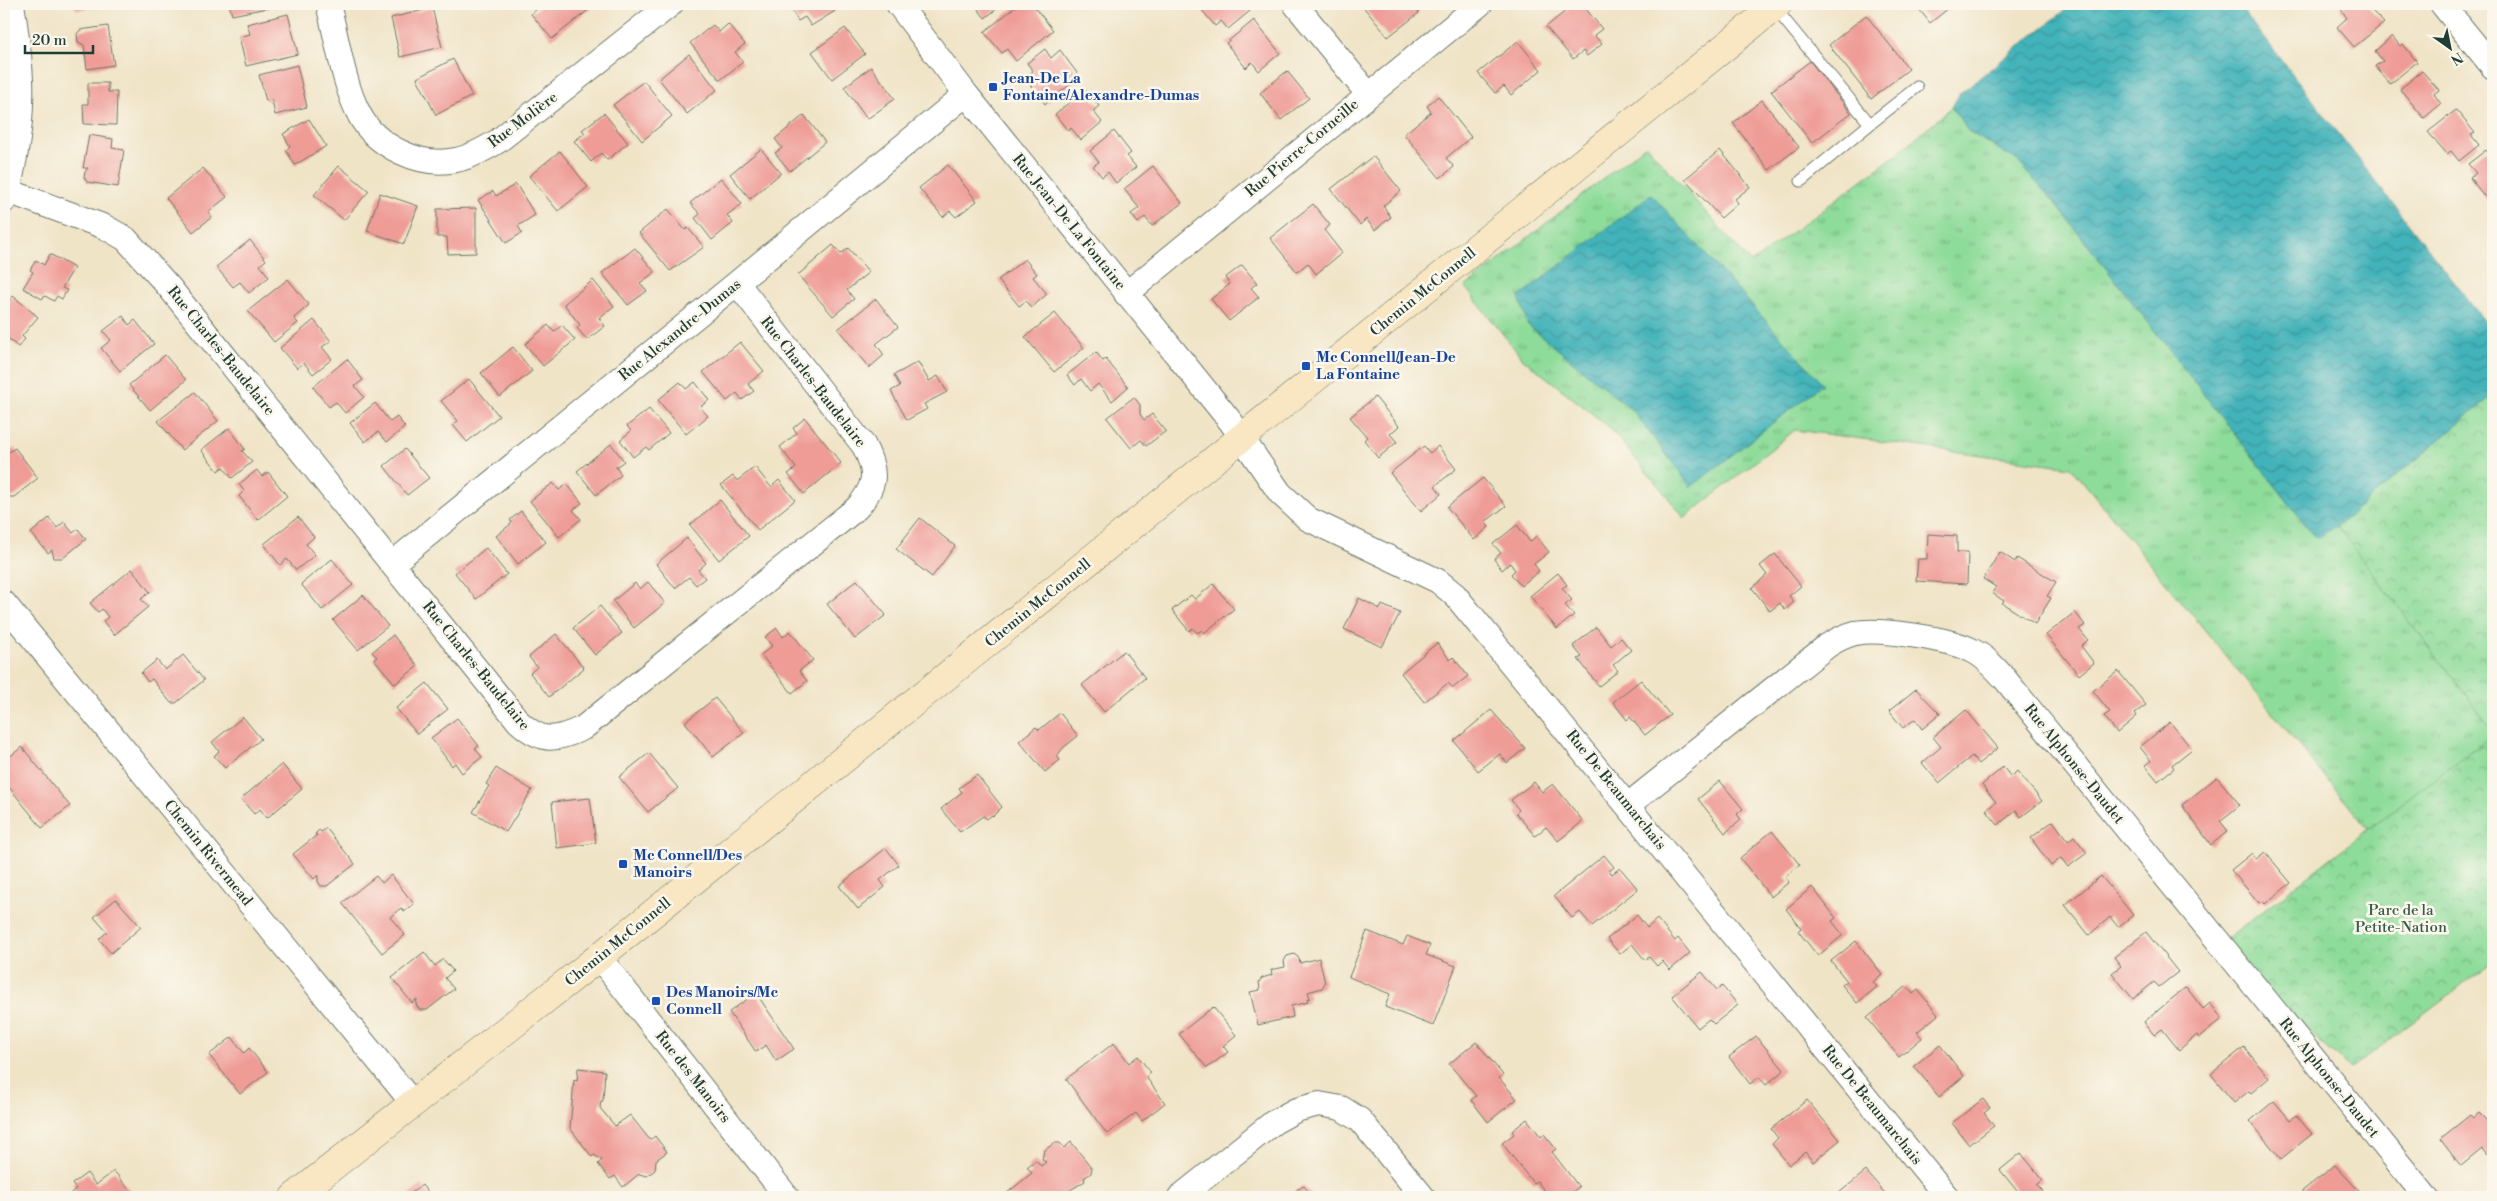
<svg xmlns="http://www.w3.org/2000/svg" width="2497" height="1201" viewBox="0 0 2497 1201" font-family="'Libre Bodoni',serif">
	<defs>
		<pattern id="grass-tufts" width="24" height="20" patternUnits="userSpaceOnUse" patternTransform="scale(1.25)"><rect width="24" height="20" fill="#8edc9a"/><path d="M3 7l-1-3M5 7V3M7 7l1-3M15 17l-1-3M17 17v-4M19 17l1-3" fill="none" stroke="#73b47e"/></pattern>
		<pattern id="park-crowns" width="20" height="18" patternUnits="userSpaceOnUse" patternTransform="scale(1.25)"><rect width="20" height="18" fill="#8edc9a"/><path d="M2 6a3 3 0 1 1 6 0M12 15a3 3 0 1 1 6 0" fill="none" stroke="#73b47e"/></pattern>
		<pattern id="water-waves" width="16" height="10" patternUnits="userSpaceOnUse" patternTransform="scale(1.25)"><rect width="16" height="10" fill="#43b3ba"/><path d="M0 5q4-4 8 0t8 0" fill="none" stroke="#379398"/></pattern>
	</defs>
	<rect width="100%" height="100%" fill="#fbf7ec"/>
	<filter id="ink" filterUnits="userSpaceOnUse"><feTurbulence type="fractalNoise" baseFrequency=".02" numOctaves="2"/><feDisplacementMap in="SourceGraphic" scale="10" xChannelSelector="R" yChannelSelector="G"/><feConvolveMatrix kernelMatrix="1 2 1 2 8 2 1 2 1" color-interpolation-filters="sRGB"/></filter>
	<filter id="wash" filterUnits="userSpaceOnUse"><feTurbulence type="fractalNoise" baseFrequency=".0096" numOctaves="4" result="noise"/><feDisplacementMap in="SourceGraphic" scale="20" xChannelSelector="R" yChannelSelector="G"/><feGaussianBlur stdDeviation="1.12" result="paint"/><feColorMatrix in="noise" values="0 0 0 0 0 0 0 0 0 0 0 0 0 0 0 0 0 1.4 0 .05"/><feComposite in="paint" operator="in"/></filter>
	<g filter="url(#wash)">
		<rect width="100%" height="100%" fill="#f0e4c7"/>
		<!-- grass -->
		<path fill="url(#grass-tufts)" stroke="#568c67" d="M1952,107L1968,131L2017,160L2055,203L2316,537L2337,526L2493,395V961L2368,829L2071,467L1795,430L1685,518L1609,427L1522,358L1465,287L1646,145L1751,263L1889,160Z"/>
		<!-- park -->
		<path fill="url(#park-crowns)" stroke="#568c67" d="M2493,395V731L2337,526Z
			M2493,735V961L2351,1069L2252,982L2221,944L2368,829Z"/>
		<!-- water -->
		<path fill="url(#water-waves)" stroke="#317877" d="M2073,4H2238L2493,332V395L2337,526L2316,538L2055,203L2017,160L1968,131L1952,107L1960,93Z
			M1651,194L1823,384L1691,487L1633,411L1528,325L1519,297Z"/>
		<g id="blocks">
			<!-- building -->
			<path fill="#ef9c97" d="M72,4H113V5L77,10Z
				M229,4H282V5L232,15Z
				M543,4H589L592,7L552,39L531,14Z
				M788,4H830L835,11L811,26L805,17L798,21Z
				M974,4H1003L985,18Z
				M1019,4H1032L1053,30L1016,61L1007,49L1002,53L984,32Z
				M1197,4H1243L1250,11L1228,29L1221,21L1215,26Z
				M1361,4H1411L1419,13L1388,37Z
				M1574,4H1582L1602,29L1594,35L1602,44L1587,56L1583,51L1573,59L1546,27Z
				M1915,4H1954L1930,23Z
				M2345,4H2365L2384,23L2354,47L2337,27L2347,18L2340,8Z
				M432,8L442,47L400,57L391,18Z
				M288,14L298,54L246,66L239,37L250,34L247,24Z
				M1866,15L1909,69L1871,99L1829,45Z
				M1254,20L1280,53L1259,71L1252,62L1246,68L1226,43Z
				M728,24L745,44L735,52L743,62L720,80L690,43L713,25L719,32Z
				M108,26L114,65L87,69L84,45L78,42L77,34L80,30Z
				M845,28L865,54L832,79L812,52Z
				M2392,36L2400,46L2403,44L2417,62L2390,84L2375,66L2383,61L2375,51Z
				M1518,41L1541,70L1511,95L1504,86L1495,93L1478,73Z
				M1045,49L1051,58L1060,50L1080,77L1045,104L1025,78L1033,71L1027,63Z
				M689,54L717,90L687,114L659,79Z
				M453,59L472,96L436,115L417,78Z
				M1810,61L1851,113L1812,143L1771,91Z
				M297,65L307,107L275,115L272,100L266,101L259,75Z
				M871,67L895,99L867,119L844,87Z
				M1287,71L1309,98L1281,120L1260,93Z
				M2422,71L2439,90L2434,94L2441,104L2424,118L2400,89Z
				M644,81L672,116L642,141L613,105Z
				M88,83H108V92H117L116,125L84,124L83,104H88Z
				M1085,90L1099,106L1093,111L1102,122L1081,140L1071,128L1068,131L1055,114Z
				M1438,96L1471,137L1446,158L1454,167L1440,178L1404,134L1431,112L1427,106Z
				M1762,100L1799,147L1769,170L1733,123Z
				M2456,110L2475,133L2471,135L2479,145L2459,161L2451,151L2447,154L2428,132Z
				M604,113L628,143L607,160L601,153L591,162L574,141L585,133L582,130Z
				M804,115L825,142L790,171L775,153L782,148L775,139Z
				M309,119L326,146L295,165L286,150L290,146L283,134Z
				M1114,131L1131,153L1127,156L1136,167L1116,183L1108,172L1102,177L1093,166L1099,162L1090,151Z
				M89,135L113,139L112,148L124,150L118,187L87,182L84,177L85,172L88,168H83Z
				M761,149L781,173L750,199L730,174Z
				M1720,150L1750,187L1735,199L1738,203L1721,218L1685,179Z
				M2486,150L2493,159V198L2489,202L2470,178L2476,173L2468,164Z
				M560,151L588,187L558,211L529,176Z
				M1373,156L1401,191L1383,206L1391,217L1375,230L1366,219L1360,225L1331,189Z
				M948,165L977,201L956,217L950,211L943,217L919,188Z
				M339,166L369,191L344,220L314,195Z
				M1153,166L1182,203L1152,226L1145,217L1138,223L1131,214L1139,208L1124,189Z
				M203,168L227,197L208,212L212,217L193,232L166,198Z
				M721,178L742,204L727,215L733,223L712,240L695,218L700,214L690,203Z
				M516,184L535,215L518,226L522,233L506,243L478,200L493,191L496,196Z
				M380,193L418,206L404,244L367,231Z
				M1313,204L1330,225L1324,230L1342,253L1316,274L1308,263L1297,272L1270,238Z
				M476,208V253L448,254L447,237H437V209Z
				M668,209L685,230L688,228L704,247L670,271L639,233Z
				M250,240L266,260L260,265L269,277L249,293L240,282L233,287L216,267Z
				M833,245L841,254L848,248L869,272L847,290L854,299L833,316L798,275Z
				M635,248L655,272L640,283L647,291L628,305L602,273Z
				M50,254L74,268L62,288L67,290L62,299L57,296L54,301L45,296L42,299L23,288L33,272L30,270L36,260L44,265Z
				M1025,259L1037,274L1033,277L1047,294L1031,308L1026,301L1019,306L998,280Z
				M1242,265L1257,283L1251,288L1259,297L1229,321L1211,299L1230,284L1225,278Z
				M288,279L309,305L294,318L298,323L274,342L248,311Z
				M593,280L614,306L599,318L605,326L587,340L577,328L580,325L564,304Z
				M13,296L38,317L22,336L25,339L18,347L4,335V315L8,310L4,307Z
				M876,299L898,327L876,344L884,355L869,368L838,329Z
				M1055,313L1084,348L1054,372L1025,337Z
				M123,316L129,325L135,320L154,344L120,371L101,348L111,340L103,331Z
				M314,320L331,341L322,347L332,359L313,374L304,363L297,368L280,348Z
				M548,325L554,332L562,325L575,340L543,366L525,344Z
				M740,342L764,371L748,384L754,391L742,400L737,393L727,401L703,372Z
				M513,347L532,371L500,397L481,373Z
				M1096,352L1103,361L1106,359L1128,387L1112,401L1098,384L1090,391L1081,379L1075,385L1067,375Z
				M165,355L186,380L150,410L129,385Z
				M347,359L363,380L355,386L364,397L345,413L336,402L329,407L313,387Z
				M918,362L929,381L938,376L947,392L924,404L927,409L907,420L891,391L900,386L894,375Z
				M469,379L499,416L467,442L453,425L458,421L441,401Z
				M680,382L686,389L695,382L709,400L700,407L708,416L686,434L658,400Z
				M195,392L218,421L182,450L158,421Z
				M1134,397L1140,405V414L1144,420L1152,414L1166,431L1146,446L1141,440L1131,448L1107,418Z
				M1375,397L1399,426L1390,434L1397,442L1378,458L1364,440L1367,437L1350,417Z
				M375,403L390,422L397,417L405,427L387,442L378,432L365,442L350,423Z
				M649,409L669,433L649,450L646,447L633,457L620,440L631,431L627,426Z
				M805,418L841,463L804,494L788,474L796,468L780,447L797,433L793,428Z
				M229,428L245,449L242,451L252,462L232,478L223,467L218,471L201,450Z
				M611,444L624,461L616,467L621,475L596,495L577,471Z
				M1424,446L1430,453L1438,446L1456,469L1435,486L1441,494L1421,511L1390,473Z
				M15,448L38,478L14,497H8L5,492L4,455Z
				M405,449L429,478L407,495L384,466Z
				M755,467L771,487L779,480L795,500L758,530L721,485L733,476L737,481Z
				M257,470L262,477L268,472L287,496L258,520L239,496L244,491L239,484Z
				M1483,478L1506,506L1485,522L1489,527L1474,540L1447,507Z
				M553,483L559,490L567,484L582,503L573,510L581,519L559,537L530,501Z
				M720,500L749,536L719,560L690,525Z
				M521,511L546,542L518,564L496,536L512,523L510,520Z
				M298,517L314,537L306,544L315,555L296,570L287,559L280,565L264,544Z
				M49,518L57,528L64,522L73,533L78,529L86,539L63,558H54L52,550L48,553L31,533Z
				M920,518L955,546L932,577L896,549Z
				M1517,525L1530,542L1536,536L1549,552L1534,564L1539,571L1521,586L1511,574L1515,570L1510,563L1502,570L1494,559L1501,553L1493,544Z
				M1928,534L1957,536V552H1968L1967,584L1916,581L1918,559H1927Z
				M687,538L706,563L698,570L705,578L696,585L689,577L675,588L656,564Z
				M486,548L507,574L476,599L455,573Z
				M2000,552L2015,562L2017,558L2056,582L2047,596L2051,598L2035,624L2002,603L2004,601L1992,593L1996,587L1983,579Z
				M1775,554L1801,586L1789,596L1794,602L1785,610L1780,603L1770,611L1752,588L1767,575L1760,566Z
				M332,559L353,585L322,610L301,584Z
				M132,569L150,592L141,599L148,607L114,635L103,621L108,617L102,609L98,612L90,603Z
				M1558,573L1567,585L1562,588L1572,600L1565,605L1574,615L1557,629L1530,596Z
				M857,580L886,615L855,639L827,604Z
				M648,582L665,603L634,628L613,601L635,583L640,589Z
				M1213,584L1234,609L1204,633L1202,630L1197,633L1193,628L1189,631L1172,610L1191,595L1195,599Z
				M363,595L388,626L358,650L333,620Z
				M1359,598L1380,609L1382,605L1400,613L1382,647L1344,629Z
				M600,606L622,633L595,655L573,628Z
				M2075,612L2085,625L2079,629L2088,640L2081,646L2094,663L2079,675L2046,635Z
				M1596,627L1611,646L1621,638L1631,650L1613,665L1618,671L1599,686L1578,659L1582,657L1573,646Z
				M777,628L783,637L790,631L813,660L799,671L807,681L792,693L761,655L772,646L765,637Z
				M556,634L584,668L549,697L530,673L537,667L529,657Z
				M393,635L418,666L395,684L374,659L377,657L372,652Z
				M1437,643L1450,660L1453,657L1468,676L1453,688L1448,683L1424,702L1401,673Z
				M1124,651L1145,678L1104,712L1082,685Z
				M183,655L204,680L176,703H171L152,679L148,682L141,673L157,660L165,670Z
				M2118,671L2146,705L2135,713L2137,716L2117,733L2104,716L2110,712L2093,691Z
				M1641,680L1670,715L1645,735L1630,717L1627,720L1613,702Z
				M427,683L448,709L417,734L396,708Z
				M1916,689L1940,714L1922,729L1915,719L1903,728L1889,711Z
				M715,698L744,733L713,757L685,722Z
				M1491,710L1525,748L1507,763L1500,754L1478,771L1454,741Z
				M1966,710L1998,748L1978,764L1972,756L1939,783L1922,763L1941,747L1933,737Z
				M1060,713L1078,736L1063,748L1057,756L1060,760L1045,772L1019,741L1036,727L1039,730Z
				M243,717L261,739L225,768L214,756L219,751L212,742Z
				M457,718L479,746L475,748L482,757L462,773L455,763L452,766L431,738Z
				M2170,722L2192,749L2172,765L2174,768L2158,781L2145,765L2151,761L2140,747Z
				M22,747L70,806L42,828L4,781V761Z
				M649,753L678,788L648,812L619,777Z
				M282,764L302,789L267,818L260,809L254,814L241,799Z
				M2003,767L2011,777L2017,771L2042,801L2021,817L2016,810L1998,825L1986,810L1996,802L1982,785Z
				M496,768L532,790L506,832L473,812L489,786L486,784Z
				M977,775L1002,807L993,816L992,815L987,819L983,816L960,832L941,809L962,792L959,788Z
				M2217,777L2240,805L2220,821L2228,831L2211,845L2182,805Z
				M1720,781L1743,809L1737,814L1741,820L1725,833L1698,799Z
				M1534,782L1542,792L1553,784L1583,821L1558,841L1546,827L1535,836L1516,813L1519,810L1511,800Z
				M590,798L596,843L557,848L552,802Z
				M2053,821L2068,841L2074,836L2087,853L2068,867L2061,858L2051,866L2031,838Z
				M326,828L355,864L327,886H321L318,881V875L314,879L293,854L317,835L315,834L319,830L321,832Z
				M1772,831L1800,865L1785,877L1789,882L1771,897L1740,858Z
				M886,848L899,865L880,880L885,887L858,909L839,886Z
				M2265,852L2291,883L2265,904L2262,901L2259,903L2231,870L2252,853L2256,859Z
				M1604,855L1614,867L1609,871L1612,874L1620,868L1638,889L1592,926L1580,912L1572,918L1554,896Z
				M391,875L414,904L404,912L401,908L390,917L405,935L382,953L342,903L376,876L382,883Z
				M2101,876L2133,915L2118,927L2110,917L2089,935L2065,905Z
				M1812,887L1836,918L1832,921L1843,935L1818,956L1798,931L1801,928L1786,909Z
				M116,899L141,927L111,953L99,939L107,932L94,917Z
				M1637,915L1647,928L1657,919L1675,941L1678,938L1690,953L1670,970L1662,961L1657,966L1649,957L1645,960L1632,944L1620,954L1607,939Z
				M1367,931L1403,945L1407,936L1430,945L1426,955L1456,966L1433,1026L1385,1007L1390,994L1349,977Z
				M2146,932L2178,972L2159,987L2154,982L2133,999L2112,973L2121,966L2114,957Z
				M1856,941L1882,974L1873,982L1877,987L1857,1003L1842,985L1847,981L1831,961Z
				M424,952L435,966L443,959L453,971L445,978L454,989L427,1010H420L416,1005L417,999L412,1003L392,978Z
				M1294,954L1299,958L1300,963L1319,958L1325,983L1322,988L1308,992L1310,998L1307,999L1308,1002L1291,1006L1293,1017L1258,1025L1250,992L1260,990L1259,982L1262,978L1272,975L1271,970L1285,967L1284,961L1287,956Z
				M1702,972L1717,990L1722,986L1738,1005L1714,1024L1709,1019L1698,1028L1672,996Z
				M1906,986L1913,994L1918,990L1938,1015L1917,1032L1922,1038L1899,1057L1867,1018Z
				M2186,987L2203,1009L2210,1003L2222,1019L2199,1038L2197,1035L2179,1050L2162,1029L2154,1035L2144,1022Z
				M756,993L794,1049L776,1061L766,1045L756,1052L729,1012Z
				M1213,1007L1236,1035L1223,1046L1228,1052L1207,1068L1179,1034Z
				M1756,1036L1784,1070L1766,1085L1759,1077L1750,1084L1729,1057Z
				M232,1037L244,1053L249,1048L268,1072L240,1094L209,1055Z
				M1476,1042L1503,1075L1499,1078L1517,1099L1488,1122L1471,1100L1476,1096L1449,1064Z
				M1114,1043L1129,1063L1138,1056L1151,1073L1146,1077L1165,1103L1142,1121L1136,1113L1107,1134L1066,1079Z
				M1940,1045L1964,1076L1939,1097L1914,1066Z
				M2244,1047L2269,1078L2251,1093L2249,1091L2234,1103L2211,1074Z
				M578,1068L605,1071L603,1101H601L600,1108L615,1126L630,1115L650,1140L655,1136L667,1152L656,1160L655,1170L647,1176L639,1174L623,1187L615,1176L610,1179L598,1164L602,1160L594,1155L592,1157L570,1128L574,1080L577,1081Z
				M1983,1099L1990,1108L1984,1113L1994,1126L1969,1145L1952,1123Z
				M1807,1100L1840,1140L1813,1162L1805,1152L1789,1165L1772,1144L1778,1138L1771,1129Z
				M2274,1101L2290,1120L2296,1115L2312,1134L2281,1159L2250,1121Z
				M2479,1113L2493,1127V1149L2487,1155L2482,1149L2461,1166L2440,1139L2470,1115L2473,1118Z
				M1527,1119L1541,1137L1544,1134L1556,1149L1552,1152L1579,1187L1565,1197H1549L1537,1181L1533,1183L1502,1143L1514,1134L1512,1131Z
				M1071,1142L1092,1168L1091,1173L1084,1178L1085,1181L1059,1197H1011L1007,1193L1032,1173L1027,1167L1036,1160L1041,1166L1046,1162L1042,1159L1044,1151L1054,1143H1060L1064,1148Z
				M2021,1153L2043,1180L2037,1185L2043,1191L2035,1197H2022L2000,1170Z
				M2335,1165L2361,1193L2355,1197H2305L2301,1192Z
				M114,1171L131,1192L123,1197H66L76,1189L72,1184L87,1173L96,1185Z
				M1866,1171L1888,1197H1834Z
				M422,1185L431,1197H406Z
				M1303,1185L1314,1197H1288Z"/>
		</g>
	</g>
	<g filter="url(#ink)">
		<use href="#blocks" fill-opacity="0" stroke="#687767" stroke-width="1"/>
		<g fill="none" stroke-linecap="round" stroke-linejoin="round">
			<defs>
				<path id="lane" d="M1774,7L1870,124L1917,87
					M1801,181L1870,124"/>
				<path id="street" d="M328,4C337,38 343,83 359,114C375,146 421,168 456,160C471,157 485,149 498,141L671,4
					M898,4L966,94L1231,422L1280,493L1308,519L1438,581L1455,595L1947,1197
					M1295,4L1368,94
					M2442,4L2493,67
					M8,191L105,227L126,239L169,287L519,722C542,743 555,741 583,728L857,508C877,485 877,472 864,446L737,283
					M4,201C10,187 12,172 15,157C26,99 21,61 12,4
					M1126,294L1480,4
					M393,563L737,283L966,94
					M4,603L412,1102
					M1628,805L1827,646C1836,640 1844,636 1855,633C1878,628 1952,639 1973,651C1986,657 1996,669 2005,679L2426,1197
					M599,957L787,1197
					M1180,1197L1274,1122L1296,1110L1319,1104L1341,1108L1360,1120L1423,1197"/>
				<path id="secondary" d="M294,1197L599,957L1778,4"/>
			</defs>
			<!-- lane casing -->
			<use href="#lane" stroke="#687767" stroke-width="13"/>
			<!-- street casing -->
			<use href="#street" stroke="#687767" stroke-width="26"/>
			<!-- secondary casing -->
			<use href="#secondary" stroke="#687767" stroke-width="29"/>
			<!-- lane -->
			<use href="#lane" stroke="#fff" stroke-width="11"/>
			<!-- street -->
			<use href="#street" stroke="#fff" stroke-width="24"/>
			<!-- secondary -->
			<use href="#secondary" stroke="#f9e7c3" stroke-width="28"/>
		</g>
	</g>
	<!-- markers -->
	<g fill="#1a4fb4" stroke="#fbf7ec" stroke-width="2">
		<rect x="988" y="82" width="10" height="10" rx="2.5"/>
		<rect x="1301" y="361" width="10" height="10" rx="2.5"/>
		<rect x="618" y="859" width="10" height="10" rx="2.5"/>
		<rect x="651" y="996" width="10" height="10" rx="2.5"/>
	</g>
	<g text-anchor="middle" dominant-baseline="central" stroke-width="5" stroke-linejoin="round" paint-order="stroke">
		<!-- transit labels -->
		<g font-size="15" font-weight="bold" fill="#164399" stroke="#fbf7ec" text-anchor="start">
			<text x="1003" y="78">Jean-De La<tspan x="1003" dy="17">Fontaine/Alexandre-Dumas</tspan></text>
			<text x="1316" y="357">Mc Connell/Jean-De<tspan x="1316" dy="17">La Fontaine</tspan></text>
			<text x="633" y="855">Mc Connell/Des<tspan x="633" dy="17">Manoirs</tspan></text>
			<text x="666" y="992">Des Manoirs/Mc<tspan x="666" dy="17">Connell</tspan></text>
		</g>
		<!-- street labels -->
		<g font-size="15" fill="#1f3d34" stroke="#fbf7ec">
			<text transform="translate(523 120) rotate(-37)">Rue Molière</text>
			<text transform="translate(1302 148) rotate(-40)">Rue Pierre-Corneille</text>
			<text transform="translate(1069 222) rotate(51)">Rue Jean-De La Fontaine</text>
			<text transform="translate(1423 292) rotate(-39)">Chemin McConnell</text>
			<text transform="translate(680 330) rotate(-39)">Rue Alexandre-Dumas</text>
			<text transform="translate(221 351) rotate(51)">Rue Charles-Baudelaire</text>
			<text transform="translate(813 382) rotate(52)">Rue Charles-Baudelaire</text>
			<text transform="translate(1038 603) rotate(-39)">Chemin McConnell</text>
			<text transform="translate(476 666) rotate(51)">Rue Charles-Baudelaire</text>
			<text transform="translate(2074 764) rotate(51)">Rue Alphonse-Daudet</text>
			<text transform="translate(1616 790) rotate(51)">Rue De Beaumarchais</text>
			<text transform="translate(208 853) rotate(51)">Chemin Rivermead</text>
			<text transform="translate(618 942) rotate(-39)">Chemin McConnell</text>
			<text transform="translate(693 1077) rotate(52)">Rue des Manoirs</text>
			<text transform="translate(2329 1078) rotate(51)">Rue Alphonse-Daudet</text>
			<text transform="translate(1872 1105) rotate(51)">Rue De Beaumarchais</text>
		</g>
		<!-- park labels -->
		<g font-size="15" fill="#355d48" stroke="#fbf7ec">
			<text x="2401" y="910">Parc de la<tspan x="2401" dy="17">Petite-Nation</tspan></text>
		</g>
	</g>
	<!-- margin -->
	<rect width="2497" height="1201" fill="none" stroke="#fbf7ec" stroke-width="20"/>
	<!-- north arrow -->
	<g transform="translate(2450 48) rotate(147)" stroke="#fbf7ec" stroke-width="4" paint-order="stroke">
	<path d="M0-4L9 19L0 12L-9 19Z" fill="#1f3d34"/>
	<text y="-8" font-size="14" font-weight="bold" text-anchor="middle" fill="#1f3d34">N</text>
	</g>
	<!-- scale -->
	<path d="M25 45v8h68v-8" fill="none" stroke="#1f3d34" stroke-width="2.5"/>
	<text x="32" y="45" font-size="15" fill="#1f3d34" stroke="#fbf7ec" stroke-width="4" paint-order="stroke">20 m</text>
</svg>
